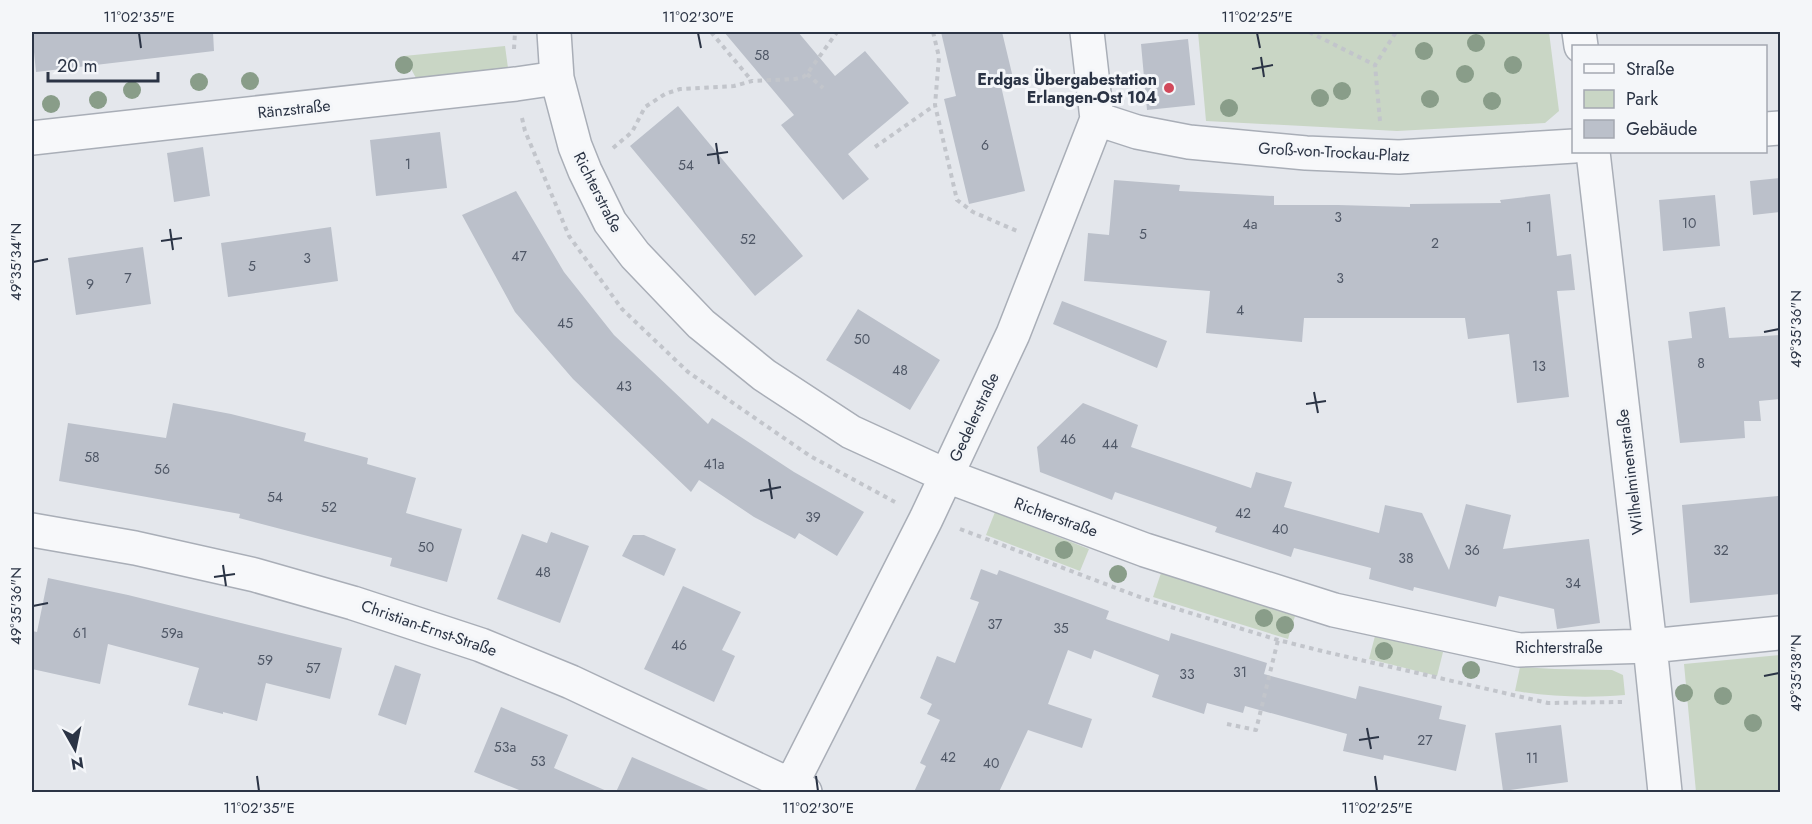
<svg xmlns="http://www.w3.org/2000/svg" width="1812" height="824" viewBox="0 0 1812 824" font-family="Jost,sans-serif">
	<rect width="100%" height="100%" fill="#e4e7ec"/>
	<!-- green -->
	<path fill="#c9d6c5" d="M1198,32H1549L1559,111L1545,123L1397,131L1206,121Z
		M505,46L508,68L416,78L404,56Z
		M995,512L1089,549L1080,571L986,535Z
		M1161,573L1295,616L1288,639L1153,597Z
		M1375,636L1443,652L1437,676L1369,659Z
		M1780,655V792H1696L1684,664Z
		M1520,667L1555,669L1612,670L1623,675L1625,695C1587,698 1552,697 1515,691Z"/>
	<!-- building -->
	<path fill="#bbc0ca" d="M32,32H213L214,51L36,72Z
		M724,32H798L835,76L865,51L909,103L848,154L869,179L843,200L781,125L794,115Z
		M941,32H1002L1014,82L1001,86L1025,191L969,204L944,99L956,96Z
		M1188,39L1195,105L1147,110L1141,44Z
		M678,106L803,256L755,296L630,146Z
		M440,132L447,188L376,196L370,140Z
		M203,147L210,196L174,202L167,153Z
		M1780,178V212L1753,215L1750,181Z
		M1114,180L1180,185L1179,191L1274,196V205H1338L1410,207V204L1501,203L1500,200L1550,194L1557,256L1571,254L1575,290L1557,291L1569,397L1517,403L1509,334L1468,339L1465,318H1304L1302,342L1206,333L1210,291L1084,281L1088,233L1109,235Z
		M516,191L564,272L614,335L708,424L712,418L794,472L864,512L837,556L799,533L795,539L754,517L699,480L691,492L573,379L515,312L462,215Z
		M1715,195L1720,246L1663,251L1659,200Z
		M331,227L338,281L228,297L221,243Z
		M143,247L151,304L76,315L68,258Z
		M1062,301L1167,341L1157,368L1053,324Z
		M1725,307L1729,338L1780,335V399L1759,401L1761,421H1744L1745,438L1680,443L1668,341L1692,338L1689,312Z
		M858,309L940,360L910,410L826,360Z
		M173,403L231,414L306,433L304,441L368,458L367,464L416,478L406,513L462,529L447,582L390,566L392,558L239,518L240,514L59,481L68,423L166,438Z
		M1083,403L1138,425L1131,447L1251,488L1256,472L1292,482L1284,507L1379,533L1385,505L1422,513L1449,570L1466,504L1511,515L1503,549L1589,539L1600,623L1557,629L1554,609L1499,596L1496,607L1414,587L1413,591L1369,579L1371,568L1294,548L1291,557L1215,532L1217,527L1115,492L1112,500L1040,472L1037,447Z
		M1778,496L1780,523V594L1690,603L1682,505Z
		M551,532L589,546L560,623L497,599L522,534L547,543Z
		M633,535H644L676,549L664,576L622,556Z
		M981,569L997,575L999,570L1109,611L1106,619L1169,641L1171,633L1267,663L1264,674L1356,699L1359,686L1442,706L1439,719L1466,725L1456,771L1384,755L1383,760L1343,751L1347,734L1245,706L1243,713L1207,703L1204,714L1152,697L1159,675L1094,650L1091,659L1068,650L1048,704L1092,719L1082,748L1028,730L999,792H914L926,766L920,763L940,720L927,714L932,704L920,698L937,656L955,663L979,602L970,599Z
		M48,578L128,595L342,648L330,699L266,683L257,721L223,712V714L188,705L199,668L108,644L100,684L32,669V631L37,632Z
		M683,586L741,612L722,650L735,656L714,702L644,669Z
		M395,665L421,674L406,725L378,715Z
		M501,707L568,735L554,768L609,792H524L474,772Z
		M1561,725L1568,782L1503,791L1495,733Z
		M632,757L713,792H616Z"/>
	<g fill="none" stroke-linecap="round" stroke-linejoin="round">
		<defs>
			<path id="minor" d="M554,32L557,78L575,146L585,171L610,222L635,255L701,324L764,375L851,432L947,476L1145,550L1334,610L1519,650L1650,646L1780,633
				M1579,32L1581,46
				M1097,119L1137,132L1189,142L1306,153L1399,157L1574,146
				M1766,129L1780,128
				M32,138L516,84L557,78
				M1593,152L1650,646L1665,792
				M32,530L135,548L255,575L353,603L481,645L571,682L805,792
				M791,785L926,519L1013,334L1097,119L1087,32"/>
		</defs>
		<!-- minor casing -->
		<use href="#minor" stroke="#a9aeb7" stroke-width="36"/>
		<!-- path -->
		<path stroke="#c2c5cb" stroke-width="4" stroke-dasharray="4.5 4.5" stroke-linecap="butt" d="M711,32L752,81
			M933,32L939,57L935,105L957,200L973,212L1017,231
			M1309,32L1375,65
			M514,49L515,32
			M807,74L823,88
			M522,118L525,131L569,236L622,309L688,372L810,456L895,502
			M1380,121L1375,65L1396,32
			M875,147L935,105
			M613,148L632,132L645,107L665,94L680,89L734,86L752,81L795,79L803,77L807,74L837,32
			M960,529L1145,599L1278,640L1326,652L1548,703L1622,702
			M1227,724L1256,730L1278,640"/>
		<!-- minor -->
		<use href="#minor" stroke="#f7f8fa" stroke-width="33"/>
	</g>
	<!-- trees -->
	<g fill="#899d89">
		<circle cx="1476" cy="43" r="9"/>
		<circle cx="1424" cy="51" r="9"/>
		<circle cx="404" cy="65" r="9"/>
		<circle cx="1513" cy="65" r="9"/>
		<circle cx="1465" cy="74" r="9"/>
		<circle cx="250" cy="81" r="9"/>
		<circle cx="199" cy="82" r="9"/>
		<circle cx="132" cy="90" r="9"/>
		<circle cx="1342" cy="91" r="9"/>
		<circle cx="1320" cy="98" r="9"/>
		<circle cx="1430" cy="99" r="9"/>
		<circle cx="98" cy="100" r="9"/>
		<circle cx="1492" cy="101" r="9"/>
		<circle cx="51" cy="104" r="9"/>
		<circle cx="1229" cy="108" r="9"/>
		<circle cx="1064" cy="550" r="9"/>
		<circle cx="1118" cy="574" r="9"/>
		<circle cx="1264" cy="618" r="9"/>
		<circle cx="1285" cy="625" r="9"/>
		<circle cx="1384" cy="651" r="9"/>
		<circle cx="1471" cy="670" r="9"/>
		<circle cx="1684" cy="693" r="9"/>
		<circle cx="1723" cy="696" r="9"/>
		<circle cx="1753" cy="723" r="9"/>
	</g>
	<!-- ticks -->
	<path fill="none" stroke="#2b3445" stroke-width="2" d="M139,33L141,48M698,33L701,48M1257,33L1260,48M1261,57L1264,77M1252,69L1273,65M716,143L719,164M707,155L728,152M170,229L173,250M161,241L182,238M33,262L48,259M1764,332L1779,329M1314,392L1318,413M1306,404L1326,401M769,479L772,499M760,491L781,487M223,565L226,586M214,577L235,574M33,606L48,603M1764,676L1779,673M1367,728L1371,749M1359,740L1379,737M257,776L259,791M816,776L818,791M1375,776L1377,791"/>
	<!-- markers -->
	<circle fill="#d1495b" stroke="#f4f6f9" stroke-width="2" cx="1169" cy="88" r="6"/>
	<g text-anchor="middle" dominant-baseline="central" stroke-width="6" stroke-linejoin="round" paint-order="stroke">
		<!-- number labels -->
		<g font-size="14" fill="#4f5766">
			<text x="762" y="55">58</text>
			<text x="985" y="145">6</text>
			<text x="408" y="164">1</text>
			<text x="686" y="165">54</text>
			<text x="1338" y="217">3</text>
			<text x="1689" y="223">10</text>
			<text x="1250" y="224">4a</text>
			<text x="1529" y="227">1</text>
			<text x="1143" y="234">5</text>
			<text x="748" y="239">52</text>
			<text x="1435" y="243">2</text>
			<text x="519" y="256">47</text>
			<text x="307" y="258">3</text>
			<text x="252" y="266">5</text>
			<text x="128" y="278">7</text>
			<text x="1340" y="278">3</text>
			<text x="90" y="284">9</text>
			<text x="1240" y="310">4</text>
			<text x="565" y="323">45</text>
			<text x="862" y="339">50</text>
			<text x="1701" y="363">8</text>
			<text x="1539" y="366">13</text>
			<text x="900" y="370">48</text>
			<text x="624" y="386">43</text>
			<text x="1068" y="439">46</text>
			<text x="1110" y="444">44</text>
			<text x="92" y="457">58</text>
			<text x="714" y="464">41a</text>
			<text x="162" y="469">56</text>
			<text x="275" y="497">54</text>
			<text x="329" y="507">52</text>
			<text x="1243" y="513">42</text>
			<text x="813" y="517">39</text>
			<text x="1280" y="529">40</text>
			<text x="426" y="547">50</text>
			<text x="1472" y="550">36</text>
			<text x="1721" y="550">32</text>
			<text x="1406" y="558">38</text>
			<text x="543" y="572">48</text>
			<text x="1573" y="583">34</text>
			<text x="995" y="624">37</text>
			<text x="1061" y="628">35</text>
			<text x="80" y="633">61</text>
			<text x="172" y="633">59a</text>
			<text x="679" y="645">46</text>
			<text x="265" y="660">59</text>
			<text x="313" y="668">57</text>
			<text x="1240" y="672">31</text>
			<text x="1187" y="674">33</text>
			<text x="1425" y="740">27</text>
			<text x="505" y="747">53a</text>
			<text x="948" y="757">42</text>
			<text x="1532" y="758">11</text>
			<text x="538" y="761">53</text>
			<text x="991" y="763">40</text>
		</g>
		<!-- poi labels -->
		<g font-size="16" font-weight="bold" fill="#2b3445" stroke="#f4f6f9" text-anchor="end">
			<text x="1157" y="79">Erdgas Übergabestation<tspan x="1157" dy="18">Erlangen-Ost 104</tspan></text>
		</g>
		<!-- street labels -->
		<g font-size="16" fill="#2b3445" stroke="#f4f6f9">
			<text transform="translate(294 109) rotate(-6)">Ränzstraße</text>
			<text transform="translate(1334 152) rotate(3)">Groß-von-Trockau-Platz</text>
			<text transform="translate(598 192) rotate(63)">Richterstraße</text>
			<text transform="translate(974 417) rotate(-65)">Gedelerstraße</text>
			<text transform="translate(1630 472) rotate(-97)">Wilhelminenstraße</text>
			<text transform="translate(1056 517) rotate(20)">Richterstraße</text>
			<text transform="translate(429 628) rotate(19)">Christian-Ernst-Straße</text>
			<text x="1559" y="647">Richterstraße</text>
		</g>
	</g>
	<!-- border -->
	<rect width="1812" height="824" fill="none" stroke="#f4f6f9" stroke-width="66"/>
	<!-- legend -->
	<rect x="1572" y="45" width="195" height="108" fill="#f4f6f9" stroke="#a4a8b1" stroke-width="1.5"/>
	<rect x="1584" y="64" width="30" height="9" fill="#f7f8fa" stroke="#a4a8b1" stroke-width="1.5"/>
	<text x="1626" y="75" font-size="18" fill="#2b3445">Straße</text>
	<rect x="1584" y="90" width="30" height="18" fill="#c9d6c5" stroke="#a4a8b1" stroke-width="1.5"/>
	<text x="1626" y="105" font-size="18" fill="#2b3445">Park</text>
	<rect x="1584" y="120" width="30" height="18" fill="#bbc0ca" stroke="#a4a8b1" stroke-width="1.5"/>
	<text x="1626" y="135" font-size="18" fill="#2b3445">Gebäude</text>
	<!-- north arrow -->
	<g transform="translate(75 749) rotate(171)" stroke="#f4f6f9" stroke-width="4.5" paint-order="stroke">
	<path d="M0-4.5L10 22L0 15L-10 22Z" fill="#2b3445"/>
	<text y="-9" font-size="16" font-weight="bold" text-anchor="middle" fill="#2b3445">N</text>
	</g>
	<!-- scale -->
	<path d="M48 72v9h110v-9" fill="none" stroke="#2b3445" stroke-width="3"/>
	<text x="57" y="72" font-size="18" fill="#2b3445" stroke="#f4f6f9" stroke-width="4.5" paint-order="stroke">20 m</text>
	<rect x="33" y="33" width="1746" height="758" fill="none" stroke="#2b3445" stroke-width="2"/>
	<g font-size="15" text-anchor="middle" fill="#2b3445">
		<text x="139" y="22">11°02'35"E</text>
		<text x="698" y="22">11°02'30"E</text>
		<text x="1257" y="22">11°02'25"E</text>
		<text transform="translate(16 262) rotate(-90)" y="5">49°35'34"N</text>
		<text transform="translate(1796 329) rotate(-90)" y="5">49°35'36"N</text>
		<text transform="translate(16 606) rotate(-90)" y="5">49°35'36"N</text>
		<text transform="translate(1796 673) rotate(-90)" y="5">49°35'38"N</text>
		<text x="259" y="813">11°02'35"E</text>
		<text x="818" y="813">11°02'30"E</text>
		<text x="1377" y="813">11°02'25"E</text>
	</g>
</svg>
